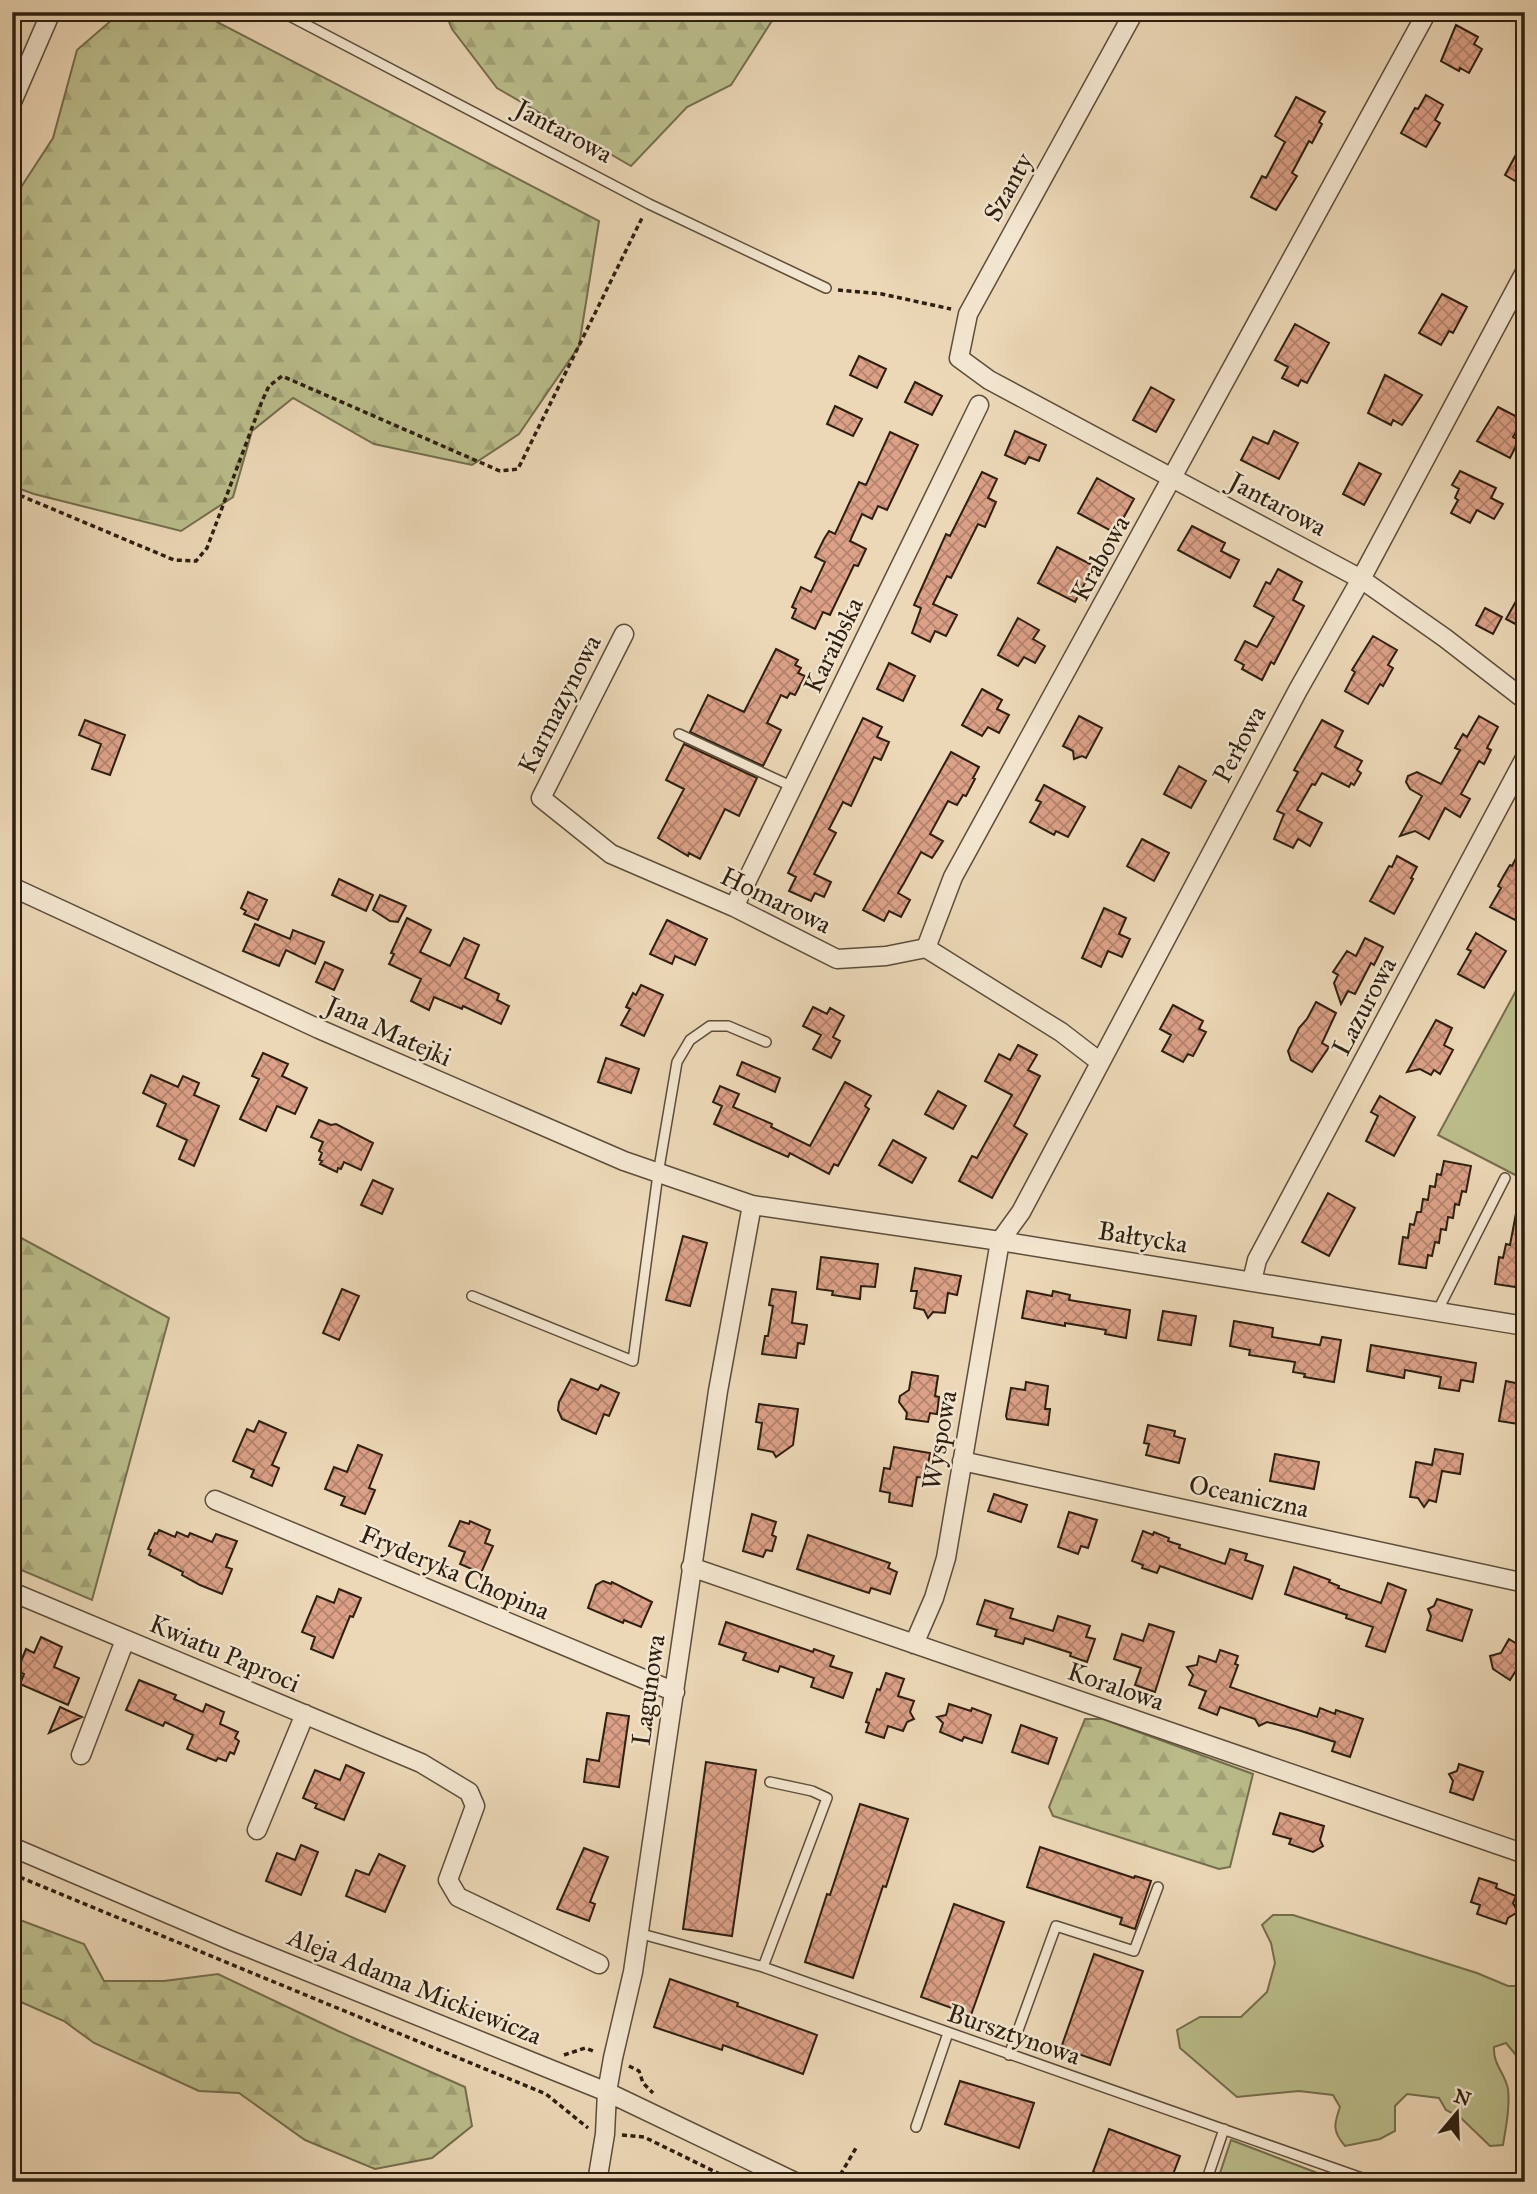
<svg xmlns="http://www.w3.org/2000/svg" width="1537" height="2194" viewBox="0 0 1537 2194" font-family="'IM FELL Great Primer',serif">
	<defs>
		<pattern id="forest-firs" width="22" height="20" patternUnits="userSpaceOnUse" patternTransform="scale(1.75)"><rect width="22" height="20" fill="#bbbe8c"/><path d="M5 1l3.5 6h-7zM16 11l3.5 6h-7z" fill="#a1a378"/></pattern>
		<pattern id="building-cross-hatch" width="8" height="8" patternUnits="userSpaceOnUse" patternTransform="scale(1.75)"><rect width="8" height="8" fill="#dca187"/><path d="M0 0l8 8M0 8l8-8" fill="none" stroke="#b3836d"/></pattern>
	</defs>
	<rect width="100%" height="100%" fill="#ecd8b7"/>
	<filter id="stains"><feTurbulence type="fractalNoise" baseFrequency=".00286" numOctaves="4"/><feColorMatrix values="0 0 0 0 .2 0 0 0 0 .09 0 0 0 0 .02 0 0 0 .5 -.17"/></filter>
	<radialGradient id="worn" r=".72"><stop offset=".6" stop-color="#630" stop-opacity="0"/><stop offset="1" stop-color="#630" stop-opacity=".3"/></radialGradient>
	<!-- grass -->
	<path fill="#bbbe8c" stroke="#746e4e" stroke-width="2" d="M1525,974V1180L1438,1135Z
		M1273,1915H1293L1477,1973L1508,1986H1519L1525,1978V2066L1506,2043L1494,2047C1493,2065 1505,2073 1508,2089C1510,2107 1506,2127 1503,2145L1490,2146L1460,2117L1446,2110L1439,2098L1407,2094L1395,2106V2131L1380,2139L1345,2146C1332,2131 1334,2124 1340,2107L1333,2095L1299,2091L1237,2097L1180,2048L1177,2030L1200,2017H1241L1267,1992L1275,1963L1271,1943L1262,1925Z
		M1231,2140L1341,2182H1217Z"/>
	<!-- forest -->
	<path fill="url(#forest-firs)" stroke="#746e4e" stroke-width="2" d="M121,12H198L599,221L579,346L519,434L472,465L374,444L293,398L252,431L233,497L181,531L34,494L12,486V201L53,138L77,50Z
		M445,12H797L777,13L731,85L687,107L631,166L497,88L452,29Z
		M12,1233L169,1318L92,1600L12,1566Z
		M1085,1719H1103L1253,1774L1230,1867L1219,1869L1053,1816L1049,1807Z
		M12,1917L84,1944L104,1981H164L218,1974L338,2031L465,2087L472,2126L432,2158L375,2169L305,2140L239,2093L199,2091L94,2043L64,2021L12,1998Z"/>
	<!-- building -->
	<path fill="url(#building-cross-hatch)" stroke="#2d1f10" stroke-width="2" d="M1456,25L1478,37L1474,44L1482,49L1469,73L1460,68L1459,71L1441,61Z
		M1426,95L1443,105L1435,120L1440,123L1426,147L1401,133L1415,108L1418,109Z
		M1296,97L1325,112L1319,122L1322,124L1312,143L1309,141L1292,173L1297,176L1276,210L1251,197L1262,176L1266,178L1285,142L1275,136Z
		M1525,138V176L1520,184L1505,175Z
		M1442,294L1467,307L1453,333L1449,331L1441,345L1419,333Z
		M1295,324L1329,343L1307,383L1301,380L1298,386L1282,378L1288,367L1275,360Z
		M859,356L886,369L877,388L850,375Z
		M1385,375L1422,395L1402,425L1393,420L1391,425L1368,413Z
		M915,382L942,396L932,415L905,402Z
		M1151,387L1174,400L1156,432L1133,420Z
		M835,406L862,419L853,436L827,424Z
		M1498,407L1523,420L1513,437L1519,440L1510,458L1477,441Z
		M1015,431L1046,445L1039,461L1029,457L1025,464L1005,455Z
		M1274,431L1298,443L1279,479L1241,460L1253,437L1268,444Z
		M890,432L918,445L887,510L878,506L872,519L862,514L850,541L866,549L858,566L854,565L830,615L823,612L815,629L792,618L796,609L792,607L801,587L811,592L825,562L815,557L824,539L829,531L835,534L859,482L866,485Z
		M1359,463L1381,474L1364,505L1343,494Z
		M1460,471L1496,488L1491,498L1503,504L1494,519L1477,510L1470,523L1451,513L1458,500L1455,498L1459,489L1452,485Z
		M982,472L997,479L988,498L996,502L985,527L978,524L951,578L947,576L933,604L957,615L946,636L935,631L930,642L912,633L921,608L914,605L946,534L950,536Z
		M1097,478L1134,499L1115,533L1078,513Z
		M1192,526L1225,543L1221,551L1239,560L1230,578L1178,550Z
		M1057,547L1094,566L1075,602L1038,583Z
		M1278,569L1302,582L1293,600L1304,606L1274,664L1271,662L1262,680L1242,669L1244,665L1235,660L1245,641L1257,647L1274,617L1254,606L1266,582L1270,584Z
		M1525,585V629L1506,619Z
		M1485,608L1502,617L1493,634L1476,625Z
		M1018,618L1039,630L1033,639L1045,646L1035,663L1024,657L1018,666L998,655Z
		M1373,636L1397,650L1388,665L1393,668L1383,686L1380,684L1368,704L1345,691L1355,672L1352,670Z
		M776,649L798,660L795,665L801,668L798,673L805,676L795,695L790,693L787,698L781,695L767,723L781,730L763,766L690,732L708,695L744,712Z
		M889,663L915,676L903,701L877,689Z
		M982,689L1002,700L997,709L1009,715L999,733L988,727L982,736L962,725Z
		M1079,716L1102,728L1086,758L1082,756L1074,759L1073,751L1063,746Z
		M1479,716L1498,727L1487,748L1491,750L1484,764L1479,761L1461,794L1470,799L1460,817L1445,808L1429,839L1415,831L1400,836L1422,796L1410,789L1406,782L1408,776L1417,772L1441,784L1460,750L1455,748L1463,734L1467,737Z
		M863,718L882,727L877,737L889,742L881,760L874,757L851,806L843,802L829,829L836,833L814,874L831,882L824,897L815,893L811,901L789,891L796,877L788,873Z
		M85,720L125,735L110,775L92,769L101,744L79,735Z
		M1322,720L1343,731L1335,747L1362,761L1357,770L1361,773L1354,785L1351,783L1349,787L1322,773L1315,785L1312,784L1297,810L1322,823L1310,846L1298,839L1293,848L1274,839L1284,814L1277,811L1298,772L1294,770Z
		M684,744L757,778L739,816L725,809L700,859L689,853L688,856L658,838L684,789L666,780Z
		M951,752L979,767L973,778L975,779L966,796L963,795L957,805L948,801L930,834L943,841L932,858L921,852L904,883L898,893L910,900L901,917L889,911L884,921L863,910Z
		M1179,766L1206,781L1191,808L1164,794Z
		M1044,785L1085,807L1068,837L1056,831L1054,835L1030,822L1041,802L1036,800Z
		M1142,839L1169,853L1154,881L1127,866Z
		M1525,841V902L1515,920L1490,907L1501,888L1498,886L1504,875L1510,865L1512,866Z
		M1397,856L1417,867L1411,878L1413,879L1394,914L1370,901L1389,866L1392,867Z
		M339,879L373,895L366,911L332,895Z
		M248,892L267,900L258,920L244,914L246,911L241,908Z
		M380,895L406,906L398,922L390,921L373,910Z
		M1104,908L1126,918L1119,934L1130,939L1122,957L1108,951L1101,967L1082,958Z
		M407,918L431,930L420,952L450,966L464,938L479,945L465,978L499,994L497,1000L509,1006L501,1024L463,1006L462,1009L434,997L429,1010L411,1001L421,979L389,964L394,954L391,953Z
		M667,920L707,939L695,965L675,956L672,964L650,954Z
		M255,924L290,939L293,930L324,942L315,964L286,950L279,966L243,951Z
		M1476,933L1506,951L1484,988L1458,974L1471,951L1467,949Z
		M1365,938L1383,947L1374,965L1371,963L1355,994L1348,991L1341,1004L1334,983L1338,975L1333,972L1347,951L1356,956Z
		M325,962L343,970L334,990L316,982Z
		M641,985L663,995L644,1036L621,1025L630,1009L626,1007L633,993L636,995Z
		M1316,1002L1336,1013L1322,1043L1329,1047L1312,1072L1291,1060L1288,1051L1299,1028L1307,1019Z
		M1173,1005L1203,1021L1199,1029L1206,1032L1193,1056L1188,1054L1183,1062L1162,1051L1171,1035L1160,1029Z
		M813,1007L827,1014L830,1008L844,1016L833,1037L840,1041L831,1058L813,1049L821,1035L803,1026Z
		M1436,1020L1452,1028L1444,1045L1453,1050L1440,1074L1434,1070L1431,1075L1420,1069L1407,1072Z
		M1018,1045L1037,1055L1028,1070L1040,1076L1014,1126L1027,1134L992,1198L959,1181L972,1156L977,1158L1012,1095L985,1081L999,1054L1010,1060Z
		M263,1053L288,1064L282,1076L307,1088L295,1114L277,1106L266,1131L240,1119L259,1079L252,1076Z
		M606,1058L639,1069L631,1093L598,1082Z
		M742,1062L780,1078L775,1092L737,1075Z
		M151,1075L178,1087L183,1076L199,1083L194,1095L219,1106L194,1166L179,1159L187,1140L157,1126L166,1104L143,1093Z
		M845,1082L871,1096L865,1106L869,1109L838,1166L834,1164L829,1174L790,1153L788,1157L714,1124L722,1106L713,1102L720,1086L739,1094L733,1107L772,1124L771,1127L810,1146Z
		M938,1091L966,1106L953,1129L925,1114Z
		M1380,1096L1415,1117L1394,1156L1366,1141L1378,1116L1371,1112Z
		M319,1120L331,1125L336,1124L373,1143L361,1170L344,1162L341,1169L338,1168L337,1172L320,1164L322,1161L319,1160L322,1153L319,1151L323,1142L311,1137Z
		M893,1140L926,1158L912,1183L879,1165Z
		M1444,1161L1471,1166L1466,1192L1462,1191L1459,1205L1455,1204L1453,1218L1448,1217L1446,1230L1441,1229L1439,1243L1435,1242L1432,1256L1428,1255L1426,1268L1399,1264L1403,1237L1408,1238L1410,1224L1414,1225L1417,1212H1421L1423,1199L1428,1200L1430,1186L1435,1187L1437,1174L1441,1175Z
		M373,1180L393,1189L382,1214L361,1205Z
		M1328,1193L1355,1208L1329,1256L1302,1242Z
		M1517,1208L1525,1209V1268L1522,1288L1495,1284L1499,1257L1503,1258L1506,1244L1510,1245Z
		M683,1236L707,1243L690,1306L666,1300Z
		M821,1257L878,1264L875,1287L861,1286L860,1299L832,1295L833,1291L817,1289Z
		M915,1268L961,1276L957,1295L948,1293L945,1313L933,1312L928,1318L924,1310L914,1308L917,1291H911Z
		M342,1289L359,1296L339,1340L323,1333Z
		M772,1289L796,1292L792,1323L807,1325L804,1344L798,1343L796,1358L762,1354L765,1336H768L773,1306L769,1305Z
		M1027,1291L1052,1296L1053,1291L1070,1295L1069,1300L1130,1310L1126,1338L1105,1334L1106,1330L1065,1323V1326L1022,1318Z
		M1163,1311L1196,1316L1191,1345L1158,1340Z
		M1234,1321L1273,1328L1272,1337L1320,1345L1322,1337L1341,1340L1334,1382L1304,1377L1305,1374L1293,1372L1295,1362L1249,1355L1250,1350L1230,1346Z
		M1371,1345L1476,1363L1473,1382L1461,1380L1459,1391L1439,1388L1441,1377L1405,1370L1404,1378L1367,1371Z
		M912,1372L938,1376L935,1396L939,1397L937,1414L930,1413L928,1422L906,1419L907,1413L899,1402L900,1396L909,1390Z
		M571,1379L598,1390L601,1385L619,1393L609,1416L604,1414L596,1434L562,1419L558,1410L559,1402Z
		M1506,1381L1525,1385V1425L1499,1421Z
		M1026,1382L1048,1386L1045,1409H1050L1048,1425L1007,1419L1006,1416L1011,1388L1025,1390Z
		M759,1404L798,1409L793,1445L776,1457L773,1452L758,1449L762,1423L756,1422Z
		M259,1421L286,1433L272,1465L279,1468L272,1486L251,1477L254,1470L233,1461L247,1429L254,1432Z
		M1148,1425L1175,1431L1174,1436L1185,1439L1179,1463L1146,1455L1149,1444L1144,1443Z
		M358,1445L382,1455L369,1488L375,1490L365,1514L341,1505L345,1497L325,1489L334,1467L347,1472Z
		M894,1447L930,1453L926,1478L917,1477L912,1506L889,1502L890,1493L880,1491L884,1468L890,1469Z
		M1435,1449L1463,1454L1460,1474L1442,1471L1436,1502L1429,1500L1424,1507L1418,1498L1410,1497L1416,1462L1432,1465Z
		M1275,1454L1319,1462L1314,1489L1270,1481Z
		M994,1494L1027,1505L1021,1522L988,1511Z
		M1069,1512L1097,1520L1088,1548L1081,1546L1078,1554L1058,1547Z
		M752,1514L776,1522L772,1535L776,1537L772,1551L766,1550L763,1557L743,1551Z
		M460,1521L469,1524L470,1521L490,1530L485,1543L493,1546L481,1573L460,1564L465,1552L449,1546Z
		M159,1530L175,1537L177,1532L188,1537L190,1533L212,1542L216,1534L237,1541L226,1567L232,1569L222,1594L200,1585L182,1575L183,1572L149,1555L151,1550L148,1549L155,1533L157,1534Z
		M1143,1531L1153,1535L1154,1532L1169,1538L1168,1541L1180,1545L1179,1548L1225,1564L1230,1549L1247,1554L1245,1560L1263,1566L1252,1599L1160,1566L1157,1573L1142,1568L1143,1565L1132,1561Z
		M808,1535L890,1563L888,1568L897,1572L890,1594L871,1588L869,1593L797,1569Z
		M1294,1567L1330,1580L1329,1582L1339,1586L1338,1588L1381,1603L1388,1583L1406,1590L1385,1652L1366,1646L1373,1627L1346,1618L1347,1615L1285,1594Z
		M603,1581L611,1584L612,1582L652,1602L641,1627L624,1620L623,1623L588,1608L596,1585Z
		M339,1589L361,1598L353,1617L350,1616L333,1658L311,1649L315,1637L302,1632L317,1596L334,1603Z
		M1437,1599L1472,1610L1462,1641L1427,1630L1431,1616L1428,1609L1434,1606Z
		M985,1600L1013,1609L1010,1618L1053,1631L1058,1616L1090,1626L1086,1637L1095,1639L1087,1662L1070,1656L1071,1653L1025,1638L1023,1644L995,1636L997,1630L977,1624Z
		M726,1622L813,1652L814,1649L834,1656L830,1666L852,1673L843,1698L811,1687L814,1678L780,1666L778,1672L743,1660L746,1653L719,1644Z
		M1149,1624L1174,1632L1155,1692L1135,1685L1141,1668L1114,1659L1122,1634L1143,1641Z
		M41,1637L62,1647L54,1667L79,1678L68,1705L20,1684L24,1674L17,1671L26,1649L34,1653Z
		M1509,1639L1525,1649V1678L1515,1672L1510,1680L1493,1669L1490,1656L1501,1653Z
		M1220,1650L1238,1656L1235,1664L1238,1665L1230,1687L1317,1717L1320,1708L1335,1714L1336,1710L1363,1719L1350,1757L1332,1751L1335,1742L1298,1730L1267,1722L1259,1726L1255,1719L1220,1707L1217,1715L1199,1708L1206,1691L1189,1685L1193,1675L1187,1667L1197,1665L1199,1656L1216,1662Z
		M886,1673L904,1679L898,1696L914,1701L910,1712L914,1719L907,1722L903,1731L888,1726L884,1738L866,1732L869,1723L866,1722L877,1689L880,1690Z
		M139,1680L176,1695L174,1699L203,1712L206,1704L224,1712L220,1724L238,1732L235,1738L239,1741L234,1754L230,1752L226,1761L218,1758L216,1761L187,1749L193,1735L165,1722L163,1726L126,1710Z
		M949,1704L971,1711L972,1708L991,1715L982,1743L964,1737L962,1741L940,1732L943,1723L937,1717L946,1715Z
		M60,1707L82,1717L49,1733Z
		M607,1713L629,1716L619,1787L584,1782L587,1759L599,1761Z
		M1021,1725L1057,1738L1048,1764L1012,1752Z
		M706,1762L756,1770L732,1936L683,1929Z
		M1459,1764L1483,1772L1473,1800L1450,1792L1453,1781L1449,1774L1457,1771Z
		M346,1765L364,1773L344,1820L315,1808L317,1804L303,1798L315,1770L340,1780Z
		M860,1804L908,1819L886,1887L883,1886L853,1978L805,1962L827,1894L830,1895Z
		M1280,1813L1324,1826L1320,1840L1323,1846L1313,1852L1289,1844L1291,1839L1273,1834Z
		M301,1845L318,1852L301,1895L266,1881L277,1853L295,1860Z
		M1040,1847L1134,1878L1135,1876L1151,1881L1135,1929L1120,1924L1122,1918L1027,1887Z
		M584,1848L608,1857L590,1902L595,1904L589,1921L557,1909Z
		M379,1854L405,1866L385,1912L346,1896L356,1870L369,1875Z
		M1479,1878L1497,1884L1496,1888L1516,1896L1513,1903L1518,1912L1508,1918L1506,1924L1477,1914L1480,1905L1471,1902Z
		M954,1904L1004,1922L971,2015L921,1997Z
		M1094,1954L1143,1971L1110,2065L1061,2048Z
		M670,1979L738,2003L737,2006L817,2035L803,2074L723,2045L722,2050L654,2027Z
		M960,2081L1034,2103L1019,2148L945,2124Z
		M1109,2129L1180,2156L1170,2182H1121L1093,2172Z"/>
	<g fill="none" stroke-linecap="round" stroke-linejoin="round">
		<defs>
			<path id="service" d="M282,12L649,204L826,288
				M679,734L793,787
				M472,1296L633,1361L658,1174L677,1062L690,1040L710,1026H728L766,1042
				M1437,1312L1505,1178
				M638,1933L763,1967L1373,2182
				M763,1967L827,1798L812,1791L770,1782
				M1009,2055L1056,1926L1134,1951L1158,1887
				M916,2127L948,2033
				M1206,2182L1224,2129"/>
			<path id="minor" d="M1134,12L968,314L959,358L989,380L1361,579L1445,638L1525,700
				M12,102L51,12
				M624,634L541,798L611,854L734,907L837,959L886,956L926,948
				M12,887L319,1029L624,1161L752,1205L1000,1241L1525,1326
				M734,907L979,405
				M1100,1062L1061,1032L926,948L953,877L1427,12
				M1252,1281L1257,1260L1525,758
				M962,1461L1525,1583
				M215,1500L675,1692
				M691,1567L1525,1854
				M12,1592L421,1763L469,1792L475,1806L448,1880L458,1897L599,1964
				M914,1644L934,1598L946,1558L1000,1241L1021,1212L1298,690L1361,579L1525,272
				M81,1755L125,1640
				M257,1830L305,1714
				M12,1847L232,1941L607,2092L795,2182
				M597,2182L605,2134L607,2092L613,2058L633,1972L718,1391L752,1205"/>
		</defs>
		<!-- service casing -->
		<use href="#service" stroke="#5d4d3a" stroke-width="12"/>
		<!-- minor casing -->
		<use href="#minor" stroke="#5d4d3a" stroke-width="21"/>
		<!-- path -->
		<path stroke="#2d1f10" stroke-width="3.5" stroke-dasharray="5 3.5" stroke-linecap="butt" d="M838,290L882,294L951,309
			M12,492L174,560L196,561L207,548L262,401L269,386L282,376L500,471L518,469L643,216
			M12,1874L546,2094L588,2128
			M564,2055L585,2048L596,2052
			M629,2066L639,2071L643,2083L653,2093
			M622,2135L644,2137L736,2182
			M836,2182L856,2148"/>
		<!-- service -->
		<use href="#service" stroke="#f3e6d0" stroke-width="9"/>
		<!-- minor -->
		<use href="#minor" stroke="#f3e6d0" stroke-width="18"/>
	</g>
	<g text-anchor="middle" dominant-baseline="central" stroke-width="5" stroke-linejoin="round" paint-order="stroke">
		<!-- street labels -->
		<g font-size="26" fill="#2d1f10" stroke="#f3e6d0">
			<text transform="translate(564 131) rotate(28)">Jantarowa</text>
			<text transform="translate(1008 187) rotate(-61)">Szanty</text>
			<text transform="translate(1278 504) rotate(28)">Jantarowa</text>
			<text transform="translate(1100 558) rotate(-61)">Krabowa</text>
			<text transform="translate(833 645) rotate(-64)">Karaibska</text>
			<text transform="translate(559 704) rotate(-63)">Karmazynowa</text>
			<text transform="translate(1239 744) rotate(-62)">Perłowa</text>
			<text transform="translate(776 900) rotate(26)">Homarowa</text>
			<text transform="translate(1364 1006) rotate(-62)">Lazurowa</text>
			<text transform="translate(389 1031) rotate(24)">Jana Matejki</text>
			<text transform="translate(1143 1237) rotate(9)">Bałtycka</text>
			<text transform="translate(939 1440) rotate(-80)">Wyspowa</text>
			<text transform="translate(1249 1496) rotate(12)">Oceaniczna</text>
			<text transform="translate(455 1572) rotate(23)">Fryderyka Chopina</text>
			<text transform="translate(225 1653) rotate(23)">Kwiatu Paproci</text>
			<text transform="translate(1116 1686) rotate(19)">Koralowa</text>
			<text transform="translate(648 1690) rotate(-82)">Lagunowa</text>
			<text transform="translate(415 1986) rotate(22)">Aleja Adama Mickiewicza</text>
			<text transform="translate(1014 2034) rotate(19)">Bursztynowa</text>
		</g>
	</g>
	<!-- margin -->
	<rect width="1537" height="2194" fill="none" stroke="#ecd8b7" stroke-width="42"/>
	<rect x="14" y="14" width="1509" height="2166" fill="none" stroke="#2d1f10" stroke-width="3.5"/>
	<rect x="21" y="21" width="1495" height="2152" fill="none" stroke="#2d1f10" stroke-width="2"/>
	<!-- north arrow -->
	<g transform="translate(1457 2113) rotate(19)" stroke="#f3e6d0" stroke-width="5" paint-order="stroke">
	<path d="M0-5L12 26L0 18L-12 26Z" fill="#2d1f10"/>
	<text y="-10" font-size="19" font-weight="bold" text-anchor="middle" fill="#2d1f10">N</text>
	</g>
	<rect width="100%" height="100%" filter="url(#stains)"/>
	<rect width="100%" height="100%" fill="url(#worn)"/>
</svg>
